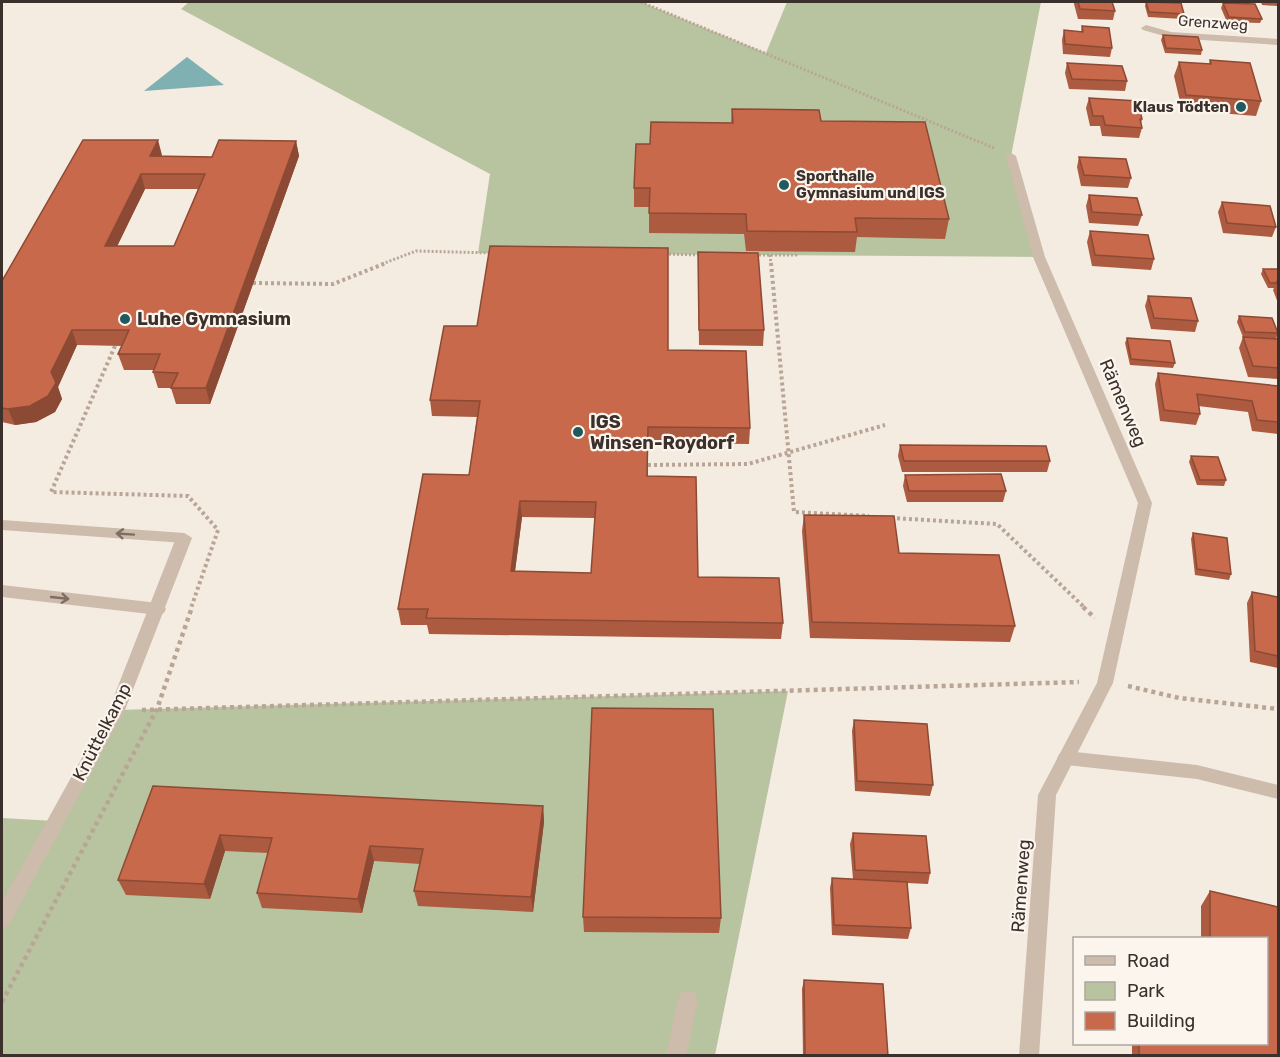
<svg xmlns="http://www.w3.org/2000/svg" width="1280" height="1057" viewBox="0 0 1280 1057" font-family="Rubik,sans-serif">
	<rect width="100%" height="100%" fill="#f4ebe1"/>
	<!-- green -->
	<path fill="#b8c4a0" d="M189,2H641L766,53L787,2H1041L1011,156L1039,257L478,253L490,174L181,9Z
		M788,691L715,1055H2V818L54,821L117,710Z"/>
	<!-- water -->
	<path fill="#7fb0b2" d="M187,57L224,85L144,91Z"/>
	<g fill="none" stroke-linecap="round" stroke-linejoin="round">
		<!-- path-far2 -->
		<path stroke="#b9a596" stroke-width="3" stroke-dasharray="2 2" stroke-linecap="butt" d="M641,2L994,148
			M665,254L702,255
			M755,255H796V251
			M770,255L771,264
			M382,264L416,251L492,253"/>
		<!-- path-far1 -->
		<path stroke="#b9a596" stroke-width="4" stroke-dasharray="3 3" stroke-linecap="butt" d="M771,263L794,512L869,516
			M253,283L333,284L386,263
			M115,346L51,492L188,496L218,530L191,608
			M648,465L748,464L885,425
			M891,518L997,524L1085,608"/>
		<!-- path -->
		<path stroke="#b9a596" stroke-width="4.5" stroke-dasharray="4 4" stroke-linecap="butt" d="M1083,607L1095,618
			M1128,686L1179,698L1278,709
			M142,710L1079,682
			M2,1002L157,709L192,607"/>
		<!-- service -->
		<path fill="#cdbbac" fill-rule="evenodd" d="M2,520L184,533L192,538L184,543L2,530Z
			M2,585L158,603L164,605L166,609L164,613L158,615L2,597Z
			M1066,751L1197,765L1278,785V799L1197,779L1066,765L1060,763L1057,758L1060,753Z
			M688,990L695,993L698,1000L686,1056H666L678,1000L681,993Z"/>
		<!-- minor -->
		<path fill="#cdbbac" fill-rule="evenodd" d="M1146,25L1171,32L1278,39V45L1171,38L1143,30L1141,28Z
			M1011,153L1016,156L1045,257L1152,503L1113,683L1056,795L1039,1056H1019L1038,795L1097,683L1138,503L1033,257L1006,156Z
			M184,533L192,538L125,710L9,925L2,928V902L109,709L176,538Z"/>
	</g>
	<!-- wall -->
	<path fill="#ac5a40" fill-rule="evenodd" d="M1074,2H1112L1115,11L1113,20L1078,19L1074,4Z
		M1146,2L1184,14L1183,19L1148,17L1145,6Z
		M1261,2H1278V6L1262,5Z
		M1223,3L1262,19L1260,23L1227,22L1221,8Z
		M1082,26L1112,48L1110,57L1063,54L1062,40L1064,30L1081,32Z
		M1163,35L1202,50L1201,55L1165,53L1161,40Z
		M1210,60L1261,101L1256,116L1182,110L1174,76L1179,62L1209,64Z
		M1067,63L1127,81L1125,91L1069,89L1065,73Z
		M1089,98L1142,119L1141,123L1142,128L1139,138L1102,136L1100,126H1090L1086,108Z
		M732,109L821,121L949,219L945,239L857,237L855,252L746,251L744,234L649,233V207H634V188L650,144L731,123Z
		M296,141L299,156L210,404H176L171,388H158L153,372V370H124L118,354L122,346L77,345L58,387L62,399L55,412L36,422L15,425L2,422V281L162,155L161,156L212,157ZM145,189H198L174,246H117Z
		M1079,157L1131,178L1128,188L1081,186L1077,167Z
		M1089,195L1142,215L1138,226L1089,223L1086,206Z
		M1222,202L1276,227L1272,237L1223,233L1218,212Z
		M1090,231L1154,259L1151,270L1092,266L1087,242Z
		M698,252L764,330L763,346L699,345Z
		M1263,269H1278V303L1273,290L1274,288H1268L1261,274Z
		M1148,296L1198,321L1195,332L1151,329L1145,306Z
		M1239,316L1278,333L1276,339H1278V379L1248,377L1239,348L1243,337L1237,322Z
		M1127,338L1175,363L1173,368L1130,365L1125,343Z
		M668,350L750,428L749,444L648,443V476L698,577L783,623L781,639L429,634L427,625H401L398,609L469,475L477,417L432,416L430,400ZM522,517L595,518L591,573L515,571Z
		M1158,373L1278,386V434L1252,431L1248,412L1198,406L1200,414L1196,425L1160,421L1155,384Z
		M900,445L1050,461L1047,472H902L898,456Z
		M1191,456L1226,480L1224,486L1197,485L1189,462Z
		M905,475L1006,491L1003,502H907L903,486Z
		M804,515L1015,626L1010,642L810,638L802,531Z
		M1193,533L1231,574L1229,580L1195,575L1191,539Z
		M1252,592L1278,597V668L1250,662L1247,603Z
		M854,720L933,785L930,796L855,791L852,731Z
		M153,786L543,806L544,822L533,912L418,906L414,891L420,864L374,861L362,913L262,908L257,893L268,853L225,851L210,899L126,895L118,880Z
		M853,833L930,873L928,884L907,883L911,928L908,939L832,935L830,888L832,878L853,879L850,844Z
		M1210,891L1278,907V1056H1132V1044H1266V939H1201V906Z
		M583,917L721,918L719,933L584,932Z
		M804,980L888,1056H803L802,989Z"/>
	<!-- shaded-wall -->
	<path fill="#8c4a34" d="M158,140L162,155L154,171L150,156Z
		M296,141L299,156L210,404L206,388Z
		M141,174L145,189L110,261L105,246Z
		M72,330L77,345L58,387L62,399L55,412L36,422L15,425L8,409L51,372Z
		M520,501L522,517L513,587L511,571Z
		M543,806L544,822L533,912L531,897Z
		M220,835L225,851L210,899L204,884Z
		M370,846L374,861L362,913L358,899Z"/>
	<!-- building -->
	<path fill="#c8694b" stroke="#8c4a34" stroke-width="1.5" fill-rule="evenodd" d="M1078,2H1112L1115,11L1080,9Z
		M1146,2L1181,3L1184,14L1149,12Z
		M1223,3L1255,4L1262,19L1229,17Z
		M1082,26L1109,28L1112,48L1065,44L1064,30L1083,32Z
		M1163,35L1198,37L1202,50L1166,48Z
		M1210,60L1250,63L1261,101L1186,95L1179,62L1211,64Z
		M1067,63L1122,66L1127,81L1072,79Z
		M1089,98L1138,101L1142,119H1140L1142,128L1105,125L1103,116H1093Z
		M732,109L819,110L821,121L925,122L949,219L855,218L857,232L747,231L746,214L649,213L650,188H634L636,144H650L651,122L733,123Z
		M83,140H158L150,156L212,157L219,140L296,141L206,388H171L178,373L153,372L160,354H118L129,330H72L51,372L56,383L48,396L30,406L8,409L2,408V281ZM141,174H205L174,246H105Z
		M1079,157L1126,159L1131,178L1084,175Z
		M1089,195L1137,198L1142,215L1092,212Z
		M1222,202L1270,206L1276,227L1227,223Z
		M1090,231L1148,235L1154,259L1095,255Z
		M490,246L668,248V350L746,351L750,428L648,427L647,476L696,477L698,577L779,578L783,623L426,618L428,609H398L423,474L469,475L480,401L430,400L444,326H477ZM520,501L596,502L591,573L511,571Z
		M698,252L758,253L764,330H699Z
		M1263,269H1278V280L1276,283H1270Z
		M1148,296L1191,298L1198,321L1154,318Z
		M1239,316L1272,318L1278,333L1245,332Z
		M1243,337L1278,339V368L1253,366Z
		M1127,338L1170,341L1175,363L1131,359Z
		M1158,373L1278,386V422L1257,420L1252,401L1197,394L1200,414L1164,410Z
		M900,445L1046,446L1050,461H904Z
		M1191,456L1218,457L1226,480H1200Z
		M1001,474L1006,491H909L905,475Z
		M804,515L894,516L899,553L999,555L1015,626L812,622Z
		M1193,533L1227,538L1231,574L1197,569Z
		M1252,592L1278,597V656L1255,651Z
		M592,708L713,709L721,918L583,917Z
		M854,720L927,724L933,785L857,781Z
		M153,786L543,806L531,897L414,891L423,849L370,846L358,899L257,893L272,838L220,835L204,884L118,880Z
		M853,833L926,836L930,873L855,870Z
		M832,878L907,882L911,928L834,925Z
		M1210,891L1278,907V1056H1139V1044H1266V939H1210Z
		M804,980L883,984L888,1056H805Z"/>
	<!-- one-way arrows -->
	<defs><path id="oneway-shaft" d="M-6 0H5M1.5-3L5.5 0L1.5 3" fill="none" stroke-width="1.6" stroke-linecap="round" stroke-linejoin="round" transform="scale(1.5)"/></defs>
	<g stroke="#7d6f65">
		<use href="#oneway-shaft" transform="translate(125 534) rotate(-176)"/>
		<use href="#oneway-shaft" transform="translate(60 598) rotate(6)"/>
	</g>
	<!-- markers -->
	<g fill="#1f5a5e" stroke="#fbf5ee" stroke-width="2">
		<circle cx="1241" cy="107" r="6"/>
		<circle cx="784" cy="185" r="6"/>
		<circle cx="125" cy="319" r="6"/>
		<circle cx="578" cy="432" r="6"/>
	</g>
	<g text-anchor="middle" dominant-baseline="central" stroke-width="4.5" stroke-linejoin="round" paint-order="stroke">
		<!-- far-street labels -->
		<g font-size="15" fill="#3b302b" stroke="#fbf5ee">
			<text transform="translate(1213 23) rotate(4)">Grenzweg</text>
		</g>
		<!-- far-poi labels -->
		<g font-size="15" font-weight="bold" fill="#3b302b" stroke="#fbf5ee" text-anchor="end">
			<text x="1229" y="107">Klaus Tödten</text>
			<text x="796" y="176" text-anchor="start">Sporthalle<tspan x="796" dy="17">Gymnasium und IGS</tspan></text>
		</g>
		<!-- poi labels -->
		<g font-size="18" font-weight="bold" fill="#3b302b" stroke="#fbf5ee" text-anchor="start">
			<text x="137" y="319">Luhe Gymnasium</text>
			<text x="590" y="422">IGS<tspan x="590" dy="21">Winsen-Roydorf</tspan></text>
		</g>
		<!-- street labels -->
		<g font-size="18" fill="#3b302b" stroke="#fbf5ee">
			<text transform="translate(1123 403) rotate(67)">Rämenweg</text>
			<text transform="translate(102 732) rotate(-63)">Knüttelkamp</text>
			<text transform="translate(1021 886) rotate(-86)">Rämenweg</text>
		</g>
	</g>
	<!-- border -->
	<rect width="1280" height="1057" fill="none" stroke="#3b302b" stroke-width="6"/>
	<!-- legend -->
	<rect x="1073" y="937" width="195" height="108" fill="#fbf5ee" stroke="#aea6a0" stroke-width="1.5"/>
	<rect x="1085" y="956" width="30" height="9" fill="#cdbbac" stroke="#aea6a0" stroke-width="1.5"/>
	<text x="1127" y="967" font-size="18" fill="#3b302b">Road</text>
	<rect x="1085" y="982" width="30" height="18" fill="#b8c4a0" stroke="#aea6a0" stroke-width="1.5"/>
	<text x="1127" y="997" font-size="18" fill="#3b302b">Park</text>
	<rect x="1085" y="1012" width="30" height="18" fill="#c8694b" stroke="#aea6a0" stroke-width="1.5"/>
	<text x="1127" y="1027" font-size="18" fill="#3b302b">Building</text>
</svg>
